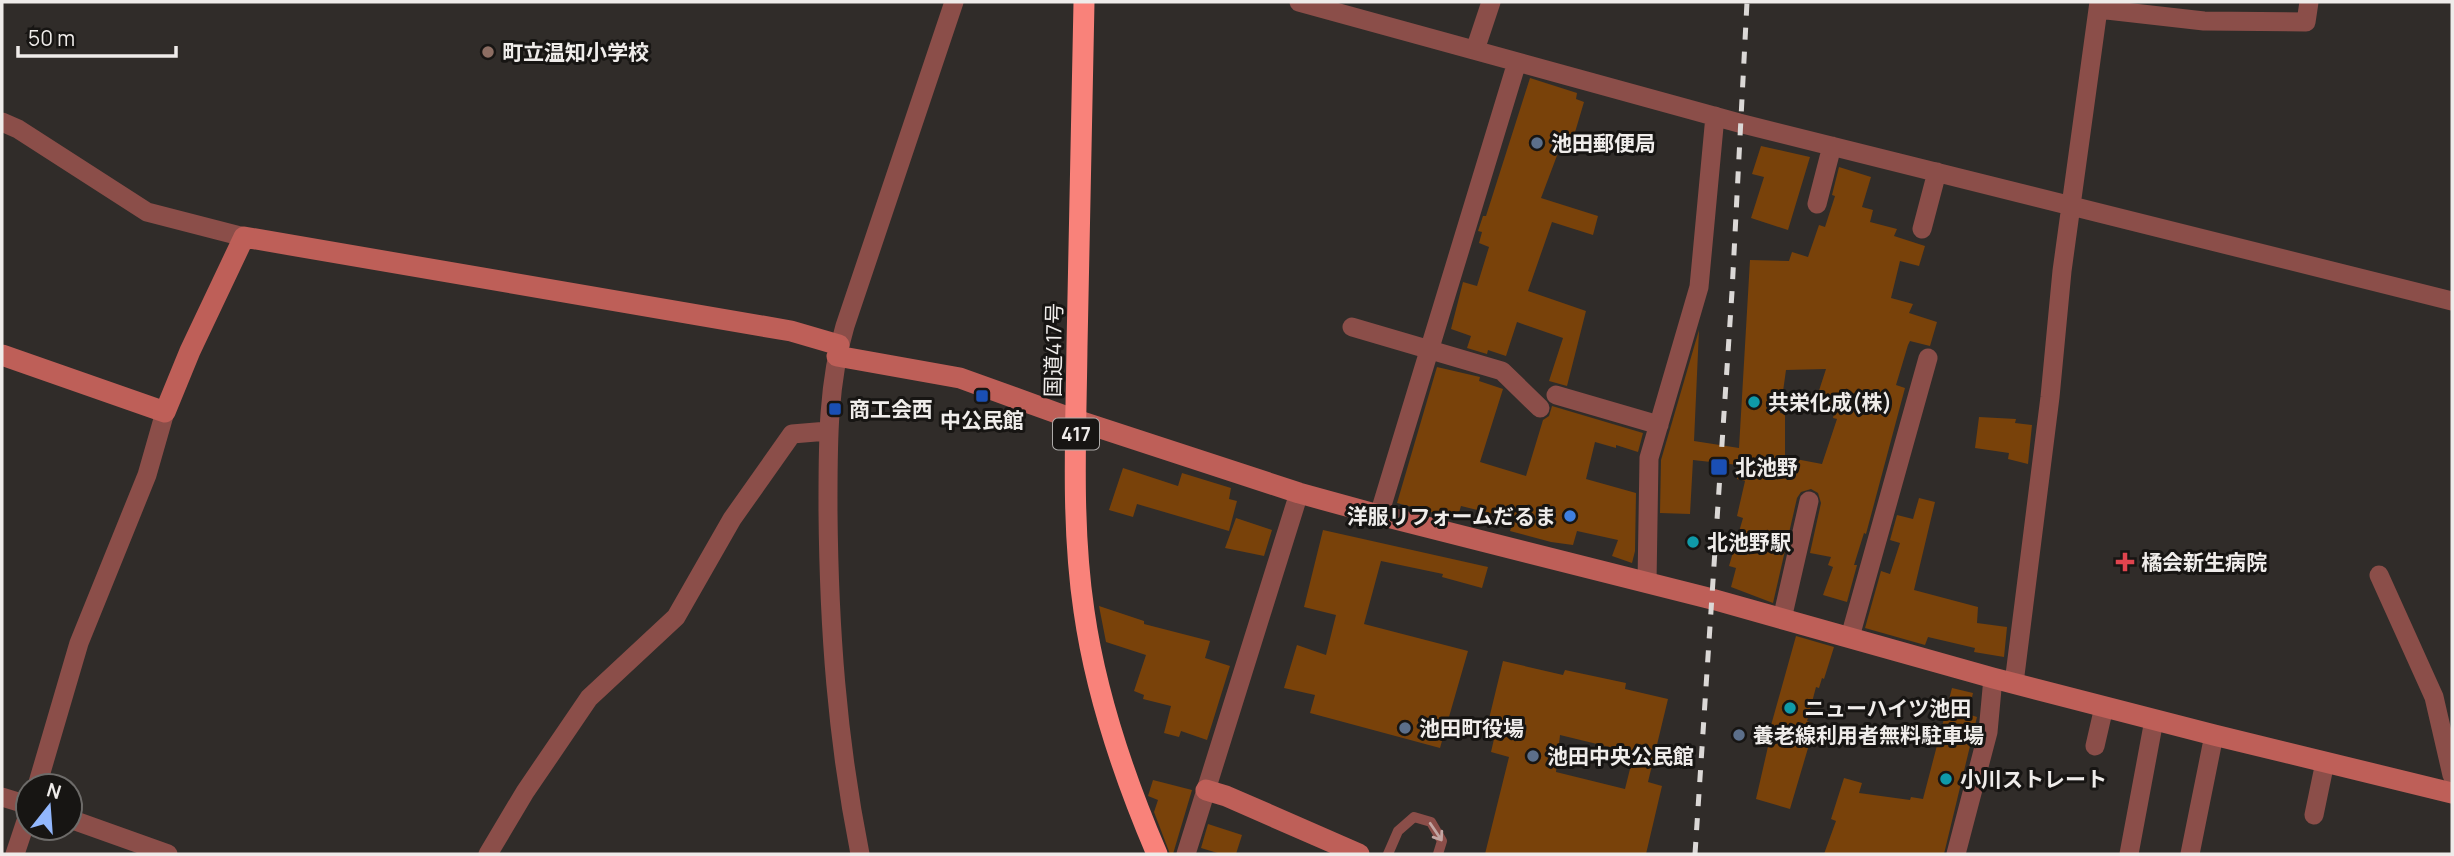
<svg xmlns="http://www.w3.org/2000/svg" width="2454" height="856" viewBox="0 0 2454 856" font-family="Manrope,'Noto Sans JP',sans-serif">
	<rect width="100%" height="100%" fill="#302c29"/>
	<!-- building -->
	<path fill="#79420a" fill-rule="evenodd" d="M1530,78L1577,93L1576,99L1584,102L1573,139L1564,137L1541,198L1598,216L1593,235L1552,222L1528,291L1586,311L1567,386L1549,381L1563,338L1517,322L1506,356L1488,350L1487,354L1467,348L1471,336L1451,329L1463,282L1477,286L1489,247L1479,243L1482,232L1478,231L1483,216H1486Z
		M1761,146L1810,157L1788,230L1751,218L1764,177L1752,174Z
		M1839,167L1871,177L1862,207L1873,210L1870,222L1897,229L1894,236L1925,246L1919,266L1900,261L1891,298L1913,304L1909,313L1937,322L1930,346L1910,341L1908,345L1896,385L1905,388L1866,534L1864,533L1854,565H1857L1847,602L1823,595L1833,567L1828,565L1831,557L1810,553L1821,503L1818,493L1811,489L1801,492L1797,498L1773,603L1731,587L1736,568L1729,566L1743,518L1737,516L1745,481L1737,479L1738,465L1693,460L1690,514L1660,513L1661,460L1699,330L1694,441L1739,448L1750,260L1789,261L1792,252L1808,257L1819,225L1825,227L1835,196L1832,195ZM1826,369L1814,406L1834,413L1833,418L1837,419L1822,464L1785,457V414L1780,413L1786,370Z
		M1437,367L1480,377L1479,381L1503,389L1480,462L1526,476L1543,420L1549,416L1552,406L1643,433L1638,452L1616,445V448L1595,442L1586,479L1636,493L1635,551L1632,563L1612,556L1618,540L1577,531L1573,545L1551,542L1510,531L1514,519L1461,506L1457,519L1397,503Z
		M1979,417L2016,419L2015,423L2032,425L2028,464L2008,459L2009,453L1975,448Z
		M1123,468L1178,486L1182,473L1231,488L1229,499L1237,501L1229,531L1137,504L1133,517L1109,510Z
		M1919,498L1935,502L1914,590L1978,607L1977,623L2007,627L2004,657L1974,652L1975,648L1928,637L1925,645L1865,628L1881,571L1890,574L1900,543L1890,540L1897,515L1913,519Z
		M1236,518L1272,530L1264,556L1225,548Z
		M1323,530L1488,567L1482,588L1442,577L1443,574L1381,561L1364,624L1468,651L1440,748L1310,713L1315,695L1284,688L1297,645L1326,655L1336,615L1304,607Z
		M1099,606L1144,621V624L1210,641L1205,658L1230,666L1207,740L1181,731L1179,737L1164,733L1171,706L1143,699L1144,695L1134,691L1146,655L1106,642Z
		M1796,636L1834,647L1824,679L1822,678L1819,688L1816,687L1807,721L1812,723L1811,738L1790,809L1756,799L1772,729H1770Z
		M1503,661L1563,675L1565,670L1626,683L1625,689L1668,699L1648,782L1662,786L1646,854H1485L1509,757L1491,752L1497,726L1488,723ZM1560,735L1634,753L1625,789L1556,772Z
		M1952,688L1973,693L1968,714L1977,717L1944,854H1824L1836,821L1831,819L1844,778L1862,783L1859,793L1910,800L1911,797L1923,799Z
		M1153,780L1192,790L1173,854H1170L1154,812L1158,800L1148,796Z
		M1208,824L1242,835L1236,854H1221L1201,848Z"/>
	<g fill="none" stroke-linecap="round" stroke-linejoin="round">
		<!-- lane -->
		<path stroke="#8b4e49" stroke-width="10" d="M1388,854L1398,831L1414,817L1431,822L1442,841L1438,854"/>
		<!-- street -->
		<path stroke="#8b4e49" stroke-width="19" d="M1299,2L1739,123L2452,301
			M2098,9L2204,21L2306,22L2309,2
			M1475,50L1491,2
			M2,122L18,129L147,212L244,237
			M1817,204L1832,146
			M1922,229L1937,172
			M1352,327L1502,371L1540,408
			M1556,395L1659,425
			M1379,515L1517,62
			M2379,575L2434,697L2452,775
			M1647,583L1649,458L1699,287L1715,116
			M1782,619L1809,501
			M1850,637L1928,358
			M2014,683L2050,397L2062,271L2099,2
			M2095,746L2104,707
			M37,786L79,643L147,475L165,412
			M2,797L28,805
			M2314,815L2325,762
			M70,819L168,854
			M15,854L28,815
			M488,854L525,792L589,698L676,617L732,519L792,434L828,431
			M860,854C837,739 829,628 828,511C828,449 827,386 845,326L954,2
			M1186,854L1299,493
			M1956,854L1988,732L1993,678
			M2129,854L2154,720
			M2190,854L2214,735"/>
		<!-- secondary -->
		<path stroke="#be5f58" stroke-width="21" d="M2,355L165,412L190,351L244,237L791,331L839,345
			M837,356L960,378L1076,420L1299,493L1379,515L1712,599L1993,678L2214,735L2452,793
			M1206,790L1226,796L1359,854"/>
		<!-- highway -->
		<path stroke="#f9827a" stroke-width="21" d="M1084,2C1082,117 1080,232 1077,346C1076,434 1071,524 1084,611C1096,695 1124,777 1157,854"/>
		<!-- rail -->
		<path stroke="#dbd8d6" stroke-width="5" stroke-dasharray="12 12" stroke-linecap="butt" d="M1695,854L1732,292L1747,2"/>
	</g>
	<!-- one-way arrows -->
	<defs><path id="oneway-shaft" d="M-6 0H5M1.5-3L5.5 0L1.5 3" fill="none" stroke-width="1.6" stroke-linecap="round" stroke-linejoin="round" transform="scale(1.75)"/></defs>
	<use stroke="#c2a5a2" href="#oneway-shaft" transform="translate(1436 832) rotate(56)"/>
	<!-- markers -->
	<circle fill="#8d6e63" stroke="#171513" stroke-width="2.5" cx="488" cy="52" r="7"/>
	<g fill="#5c6f8a" stroke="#171513" stroke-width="2.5">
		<circle cx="1537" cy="143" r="7"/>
		<circle cx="1405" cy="728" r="7"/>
		<circle cx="1739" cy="735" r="7"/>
		<circle cx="1533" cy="756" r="7"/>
	</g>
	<g fill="#1a4fb4" stroke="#171513" stroke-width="2.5">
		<rect x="975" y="389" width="14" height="14" rx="3.5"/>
		<rect x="828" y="402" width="14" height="14" rx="3.5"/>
		<rect x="1710" y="458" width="18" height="18" rx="3.5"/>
	</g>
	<g fill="#0f9aa8" stroke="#171513" stroke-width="2.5">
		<circle cx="1754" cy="402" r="7"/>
		<circle cx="1693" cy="542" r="7"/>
		<circle cx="1790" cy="708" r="7"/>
		<circle cx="1946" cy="779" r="7"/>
	</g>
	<circle fill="#3f7fe0" stroke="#171513" stroke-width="2.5" cx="1570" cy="516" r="7"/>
	<path fill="#e0444e" stroke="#171513" stroke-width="2.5" d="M2121.5 551.5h7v7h7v7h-7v7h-7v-7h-7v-7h7z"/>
	<g text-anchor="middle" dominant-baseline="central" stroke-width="6" stroke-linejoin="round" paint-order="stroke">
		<!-- shield labels -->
		<rect fill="#171513" stroke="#aeacaa" stroke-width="2" x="1053" y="418.5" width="46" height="31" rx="5"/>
		<g font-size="19" font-weight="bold" fill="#efecea">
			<text x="1076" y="434">417</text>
		</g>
		<!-- poi labels -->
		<g font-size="21" font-weight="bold" fill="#efecea" stroke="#171513" text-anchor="start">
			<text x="502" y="52">町立温知小学校</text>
			<text x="1551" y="143">池田郵便局</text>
			<text x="1768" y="402">共栄化成(株)</text>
			<text x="849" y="409">商工会西</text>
			<text x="982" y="420" text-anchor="middle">中公民館</text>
			<text x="1735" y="467">北池野</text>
			<text x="1556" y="516" text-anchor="end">洋服リフォームだるま</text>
			<text x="1707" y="542">北池野駅</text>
			<text x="2141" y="562">橘会新生病院</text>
			<text x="1804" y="708">ニューハイツ池田</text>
			<text x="1419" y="728">池田町役場</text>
			<text x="1753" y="735">養老線利用者無料駐車場</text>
			<text x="1547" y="756">池田中央公民館</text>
			<text x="1960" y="779">小川ストレート</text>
		</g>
		<!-- street labels -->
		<g font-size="21" fill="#efecea" stroke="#171513">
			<text transform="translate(1053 350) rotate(-89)">国道417号</text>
		</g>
	</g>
	<!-- border -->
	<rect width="2454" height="856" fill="none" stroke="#efecea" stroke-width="7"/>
	<!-- north arrow -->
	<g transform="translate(49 807) rotate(17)"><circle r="33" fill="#171513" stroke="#6d6b69" stroke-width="2"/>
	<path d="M0-5L12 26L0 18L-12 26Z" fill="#92b7fd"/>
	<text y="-10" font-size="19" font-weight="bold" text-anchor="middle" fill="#efecea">N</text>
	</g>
	<!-- scale -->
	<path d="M18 46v10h158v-10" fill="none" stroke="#efecea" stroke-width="3.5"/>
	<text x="28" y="46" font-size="21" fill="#efecea" stroke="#171513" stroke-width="5" paint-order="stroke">50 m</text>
</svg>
